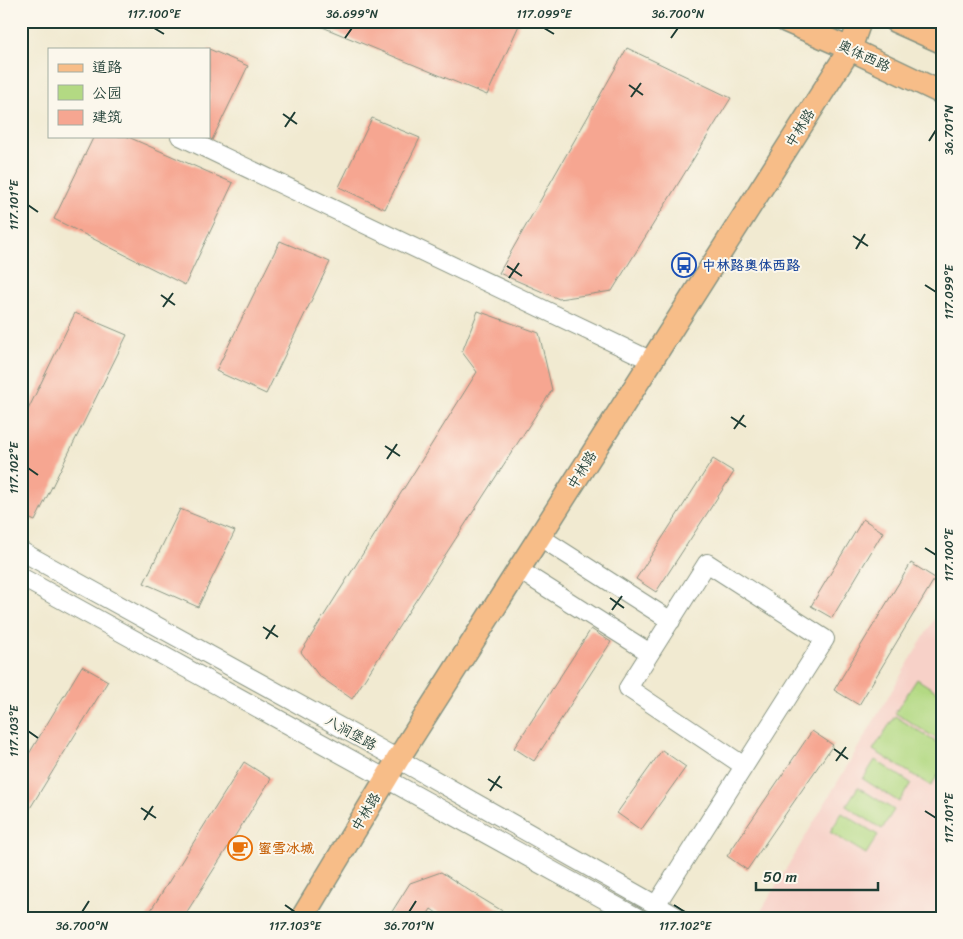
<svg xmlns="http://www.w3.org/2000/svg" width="963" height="939" viewBox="0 0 963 939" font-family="Sriracha,'LXGW WenKai TC',sans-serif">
	<rect width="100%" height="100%" fill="#fbf7ec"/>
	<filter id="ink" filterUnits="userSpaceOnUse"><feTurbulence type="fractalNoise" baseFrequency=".02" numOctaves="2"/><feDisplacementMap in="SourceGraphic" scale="10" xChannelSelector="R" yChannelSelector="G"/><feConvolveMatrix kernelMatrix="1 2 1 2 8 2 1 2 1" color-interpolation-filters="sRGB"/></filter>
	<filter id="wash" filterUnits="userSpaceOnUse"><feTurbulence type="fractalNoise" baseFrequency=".0096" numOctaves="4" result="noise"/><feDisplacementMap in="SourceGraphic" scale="20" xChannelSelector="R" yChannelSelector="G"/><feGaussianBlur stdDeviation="1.12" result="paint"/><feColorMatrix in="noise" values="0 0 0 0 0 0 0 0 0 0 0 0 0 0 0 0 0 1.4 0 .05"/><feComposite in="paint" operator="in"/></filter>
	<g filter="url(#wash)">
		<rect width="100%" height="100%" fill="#f1ead1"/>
		<!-- built -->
		<path fill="#f7d1c8" d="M942,606V918H757Z"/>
		<!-- green -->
		<path fill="#b3d983" stroke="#698b5c" d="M917,679L942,695V742L895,713Z
			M895,716L942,746V769L931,786L873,750Z
			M875,760L911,783L899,802L863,779Z
			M858,787L894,810L882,829L846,806Z
			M842,813L878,835L866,854L830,832Z"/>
		<g id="blocks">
			<!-- building -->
			<path fill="#f6a691" d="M308,21H521L487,95Z
				M627,48L731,98L612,291L559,299L499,273Z
				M209,49L248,66L212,140L209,138Z
				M372,118L420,138L385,209L339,187Z
				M94,136H126L233,183L185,285L54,219Z
				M280,241L330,262L266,394L216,371Z
				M478,311L539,333L552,390L352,699L319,676L301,652L477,372L462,352Z
				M75,313L127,335L35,521L21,515V424Z
				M713,459L734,472L656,592L636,579Z
				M180,509L235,531L198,607L144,583Z
				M863,519L883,532L832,618L811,606Z
				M911,563L935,578L859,705L834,690Z
				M591,629L611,642L534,761L514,748Z
				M82,666L108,681L21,823V767Z
				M812,731L833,745L747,870L727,856Z
				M662,750L686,767L641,830L617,813Z
				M244,762L271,779L183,918H146Z
				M441,872L476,895L514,918H444L431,909L425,918H388L410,883Z"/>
		</g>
	</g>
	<g filter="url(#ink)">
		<use href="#blocks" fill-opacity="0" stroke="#889482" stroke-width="1"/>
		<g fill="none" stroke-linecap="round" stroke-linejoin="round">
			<defs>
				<path id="minor" d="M180,136L652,361
					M540,537L671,621
					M21,551L398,759L679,918
					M519,570L650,653
					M21,577L638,918
					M656,905L825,639L707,563L628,688L744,766"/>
				<path id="major" d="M786,21L850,49L942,93
					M895,21L942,42
					M302,918L398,759L850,49L860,21"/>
			</defs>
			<!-- minor casing -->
			<use href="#minor" stroke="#889482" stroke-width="20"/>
			<!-- major casing -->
			<use href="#major" stroke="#889482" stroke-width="25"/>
			<!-- minor -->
			<use href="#minor" stroke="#fff" stroke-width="18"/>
			<!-- major -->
			<use href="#major" stroke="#f7bd88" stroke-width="22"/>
		</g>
	</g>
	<!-- ticks -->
	<path fill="none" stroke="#1f3d34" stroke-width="2" d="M154,28L164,34M544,28L554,34M345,38L352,28M671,38L678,28M629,85L643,95M631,97L641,83M283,114L297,124M285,127L295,112M929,141L936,130M28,205L38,212M853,236L868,246M856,249L865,234M507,266L522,276M509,278L519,263M925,285L936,292M161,295L175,305M163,307L173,293M731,417L746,427M734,429L744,415M385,446L400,456M387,459L397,444M28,468L38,475M925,548L936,555M610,598L624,608M612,610L622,596M263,627L278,637M266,639L275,625M28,731L38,738M834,749L848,759M836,761L846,747M488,779L502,788M490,791L500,776M141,808L156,818M925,811L936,818M144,820L153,806M285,905L295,912M674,905L685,912M82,912L89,901M409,912L416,901"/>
	<!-- icons -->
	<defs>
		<symbol id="bus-ring" viewBox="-11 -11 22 22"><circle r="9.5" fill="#fbf7ec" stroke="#1a4fb4" stroke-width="1.5"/><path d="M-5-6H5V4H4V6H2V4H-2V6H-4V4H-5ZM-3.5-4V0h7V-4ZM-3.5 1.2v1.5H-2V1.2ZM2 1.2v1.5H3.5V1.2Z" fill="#1a4fb4"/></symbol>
		<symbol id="cafe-ring" viewBox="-11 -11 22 22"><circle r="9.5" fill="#fbf7ec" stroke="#e8710a" stroke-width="1.5"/><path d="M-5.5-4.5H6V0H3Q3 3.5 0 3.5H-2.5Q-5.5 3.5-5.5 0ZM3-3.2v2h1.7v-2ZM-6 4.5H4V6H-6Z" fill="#e8710a"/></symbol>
	</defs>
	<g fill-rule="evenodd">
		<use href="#bus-ring" x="670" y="251" width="28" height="28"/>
		<use href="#cafe-ring" x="226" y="834" width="28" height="28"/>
	</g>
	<g text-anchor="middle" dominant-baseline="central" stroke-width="4" stroke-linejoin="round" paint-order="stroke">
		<!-- street labels -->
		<g font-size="14" fill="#1f3d34" stroke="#fbf7ec">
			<text transform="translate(864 56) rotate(25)">奥体西路</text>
			<text transform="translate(800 128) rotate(-58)">中林路</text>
			<text transform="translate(582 470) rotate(-58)">中林路</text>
			<text transform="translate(351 733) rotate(29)">八涧堡路</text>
			<text transform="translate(366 812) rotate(-59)">中林路</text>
		</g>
		<!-- transit labels -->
		<g font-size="14" font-weight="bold" fill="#164399" stroke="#fbf7ec" text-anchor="start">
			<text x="702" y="265">中林路奥体西路</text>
		</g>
		<!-- food labels -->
		<g font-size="14" font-weight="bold" fill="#c56008" stroke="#fbf7ec" text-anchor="start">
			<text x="258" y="848">蜜雪冰城</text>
		</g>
	</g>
	<!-- margin -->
	<rect width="963" height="939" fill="none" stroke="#fbf7ec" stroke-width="55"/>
	<!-- legend -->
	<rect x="48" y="48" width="162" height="90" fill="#fbf7ec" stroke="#a3ada2"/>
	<rect x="58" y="64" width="25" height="8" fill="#f7bd88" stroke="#a3ada2"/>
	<text x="92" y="72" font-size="15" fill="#1f3d34">道路</text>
	<rect x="58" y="85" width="25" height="15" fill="#b3d983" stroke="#a3ada2"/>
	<text x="92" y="98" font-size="15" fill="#1f3d34">公园</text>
	<rect x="58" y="110" width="25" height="15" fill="#f6a691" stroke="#a3ada2"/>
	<text x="92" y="122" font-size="15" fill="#1f3d34">建筑</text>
	<!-- scale -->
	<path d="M756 882v8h122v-8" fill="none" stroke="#1f3d34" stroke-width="2.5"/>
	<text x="763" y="882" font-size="15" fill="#1f3d34" stroke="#fbf7ec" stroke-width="4" paint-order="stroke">50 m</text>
	<rect x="28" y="28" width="908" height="884" fill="none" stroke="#1f3d34" stroke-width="2"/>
	<g font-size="12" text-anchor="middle" fill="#1f3d34">
		<text x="154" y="18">117.100°E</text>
		<text x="352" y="18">36.699°N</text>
		<text x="544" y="18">117.099°E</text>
		<text x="678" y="18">36.700°N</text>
		<text transform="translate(949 130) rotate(-90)" y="4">36.701°N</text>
		<text transform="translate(14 205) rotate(-90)" y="4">117.101°E</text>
		<text transform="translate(949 292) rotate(-90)" y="4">117.099°E</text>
		<text transform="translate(14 468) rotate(-90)" y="4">117.102°E</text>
		<text transform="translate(949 555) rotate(-90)" y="4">117.100°E</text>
		<text transform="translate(14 731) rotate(-90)" y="4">117.103°E</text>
		<text transform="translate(949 818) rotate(-90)" y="4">117.101°E</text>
		<text x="82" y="930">36.700°N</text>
		<text x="295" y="930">117.103°E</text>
		<text x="409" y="930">36.701°N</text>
		<text x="685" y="930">117.102°E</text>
	</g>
</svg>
